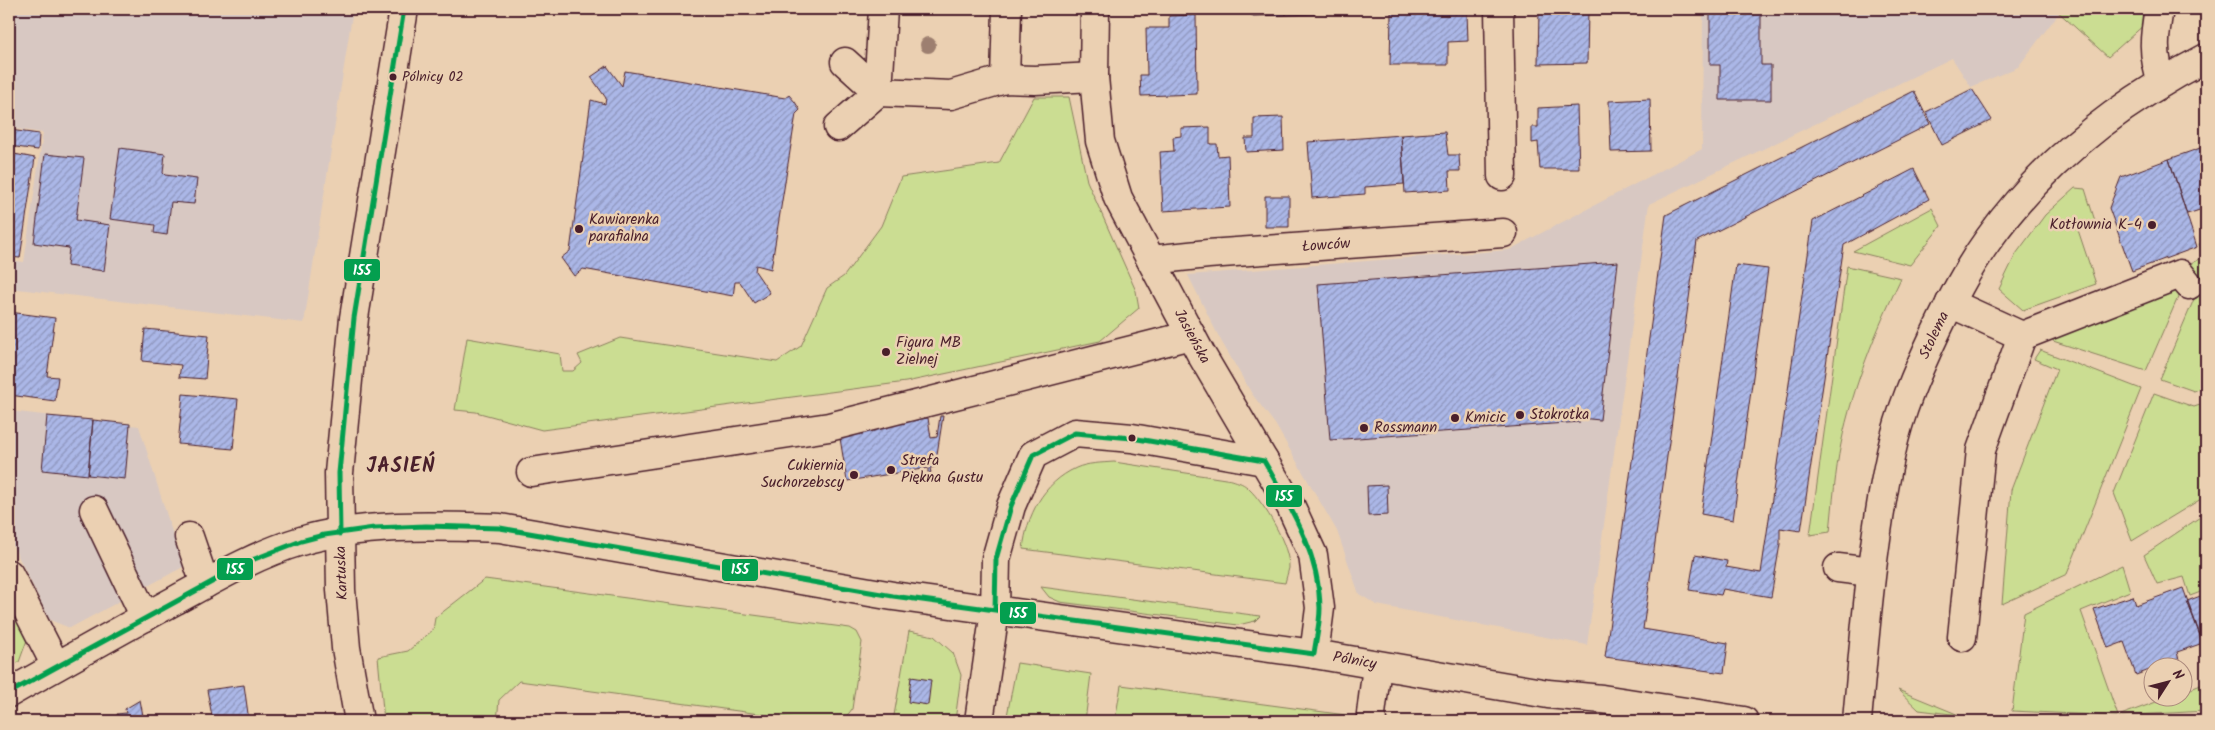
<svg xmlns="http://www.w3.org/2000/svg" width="2215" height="730" viewBox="0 0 2215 730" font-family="Kalam,sans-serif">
	<defs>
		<pattern id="building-hatch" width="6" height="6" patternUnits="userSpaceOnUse" patternTransform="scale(1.25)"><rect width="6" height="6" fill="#abb7e7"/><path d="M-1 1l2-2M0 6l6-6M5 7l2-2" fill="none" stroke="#8d94bb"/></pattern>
	</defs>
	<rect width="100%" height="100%" fill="#ebd0b2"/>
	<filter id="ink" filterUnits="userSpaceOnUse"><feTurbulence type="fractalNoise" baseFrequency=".02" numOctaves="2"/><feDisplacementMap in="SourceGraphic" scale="10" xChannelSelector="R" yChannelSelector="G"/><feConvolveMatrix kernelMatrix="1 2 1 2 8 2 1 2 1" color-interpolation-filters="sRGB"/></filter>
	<g filter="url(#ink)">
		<!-- built -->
		<path fill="#d8c8c2" d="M9,9H353L304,323L9,288V260L24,262L43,133L9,128Z
			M1703,9H2062L2018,67L1971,87L1952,58L1649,204L1587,645L1377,605L1359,594L1337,531L1275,424L1252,394L1220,339L1188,275L1509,250L1702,149Z
			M9,411L139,426L183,567L70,628L50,620L9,538Z"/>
		<!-- green -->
		<path fill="#cbdd92" stroke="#8a7e5e" d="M2055,9H2148L2145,24L2108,57Z
			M1034,97H1069L1087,181L1136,291L1139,308L1100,341L906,382L542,430L476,412L455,410L467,338L560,354L562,371H573L582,363L578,355L620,338L777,362L801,346L827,288L844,276L881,226L901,177L999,163Z
			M2075,188L2085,189L2095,221L2077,227L2096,284L2023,310L1999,289L2016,254L2045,215Z
			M1932,208L1941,226L1910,265L1853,251Z
			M2206,241V278L2191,276L2184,268L2205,256L2199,244Z
			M1847,266L1901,278C1876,331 1853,386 1841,444C1835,472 1833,503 1830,532L1810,535Z
			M2176,286L2179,295L2146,371L2053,341L2060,332Z
			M2197,292L2206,293V386L2194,391L2160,379Z
			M2040,350L2141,389L2067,574L2002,604L2011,490L2057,369L2034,359Z
			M2154,393L2194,407L2206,403V496L2132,541L2114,493Z
			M1114,462L1232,480C1238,482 1245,484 1249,489C1265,504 1290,546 1289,568C1288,573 1286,578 1285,583L1023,549C1027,515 1043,483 1076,468C1087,463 1101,463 1114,462Z
			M2206,513V590L2190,596L2184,577L2157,584L2144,555Z
			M2122,565L2130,591L2081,611L2118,716L2167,698H2182L2183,692L2206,683V711L2118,716L2012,711L2024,613Z
			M485,579L850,628L857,632L862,642L852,709C842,725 828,721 811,721L519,681L499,700L497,721H384L378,657L408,651L433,630L435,618Z
			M1041,587L1260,616L1255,621L1238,625L1060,602L1049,597Z
			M9,601L27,640L19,662L9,667Z
			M909,631L934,636L953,653L961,675L955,721H893Z
			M1017,663L1091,674L1085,721H1006Z
			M1121,685L1346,715L1348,721H1115Z
			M1898,690L1959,715L1919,710Z"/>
		<!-- building -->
		<path fill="url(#building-hatch)" stroke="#4a1f2b" d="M1252,9H1286V15L1252,16Z
			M1286,9H1314L1315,14L1286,15Z
			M1539,9H1588L1587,63L1538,64Z
			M1710,9H1761V65H1771V100H1720V65H1710Z
			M1391,13H1467L1468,41L1448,42V65H1390Z
			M1196,15L1197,94L1141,96L1140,75H1147L1146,28H1169V16Z
			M607,66L622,86L625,71L785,98L789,95L795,102L800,110L796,114L771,269L756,265L755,271L770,293L754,303L740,282H735L733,296L583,269L574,276L561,258L570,251L591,100L605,104L606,98L591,77Z
			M1972,89L1992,120L1942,145L1926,112Z
			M1914,91L1930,124L1697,241L1643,629L1728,643L1724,673L1605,657L1666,215Z
			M1650,99L1651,151L1611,152L1609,101Z
			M1577,106L1579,169H1540L1538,142L1532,143V127H1538V108Z
			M1283,117L1284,150L1246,152L1245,138H1254V118Z
			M1210,127V144H1217L1218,156L1228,155L1230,207L1163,211L1160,152L1174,151L1173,137L1181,136V128Z
			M10,130L39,134L38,150L9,146Z
			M1445,132L1448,155H1459L1460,171H1449L1450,190L1405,193L1401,135Z
			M1401,135L1404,184L1365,187V194L1312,198L1308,142Z
			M2206,146V208L2187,214L2169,159Z
			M120,148L165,154L163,173L165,175L197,179L194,204L171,202L167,235L154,233L155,225L110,219Z
			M9,153L35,158L20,258L9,257Z
			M45,154L84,158L76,220L110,225L104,271L67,266L69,248L34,243Z
			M2169,159L2197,247L2132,271L2109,208L2121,177Z
			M1914,169L1929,199L1844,245L1801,531L1780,528V544L1771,597L1723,589L1721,595L1689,590L1695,555L1727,561L1726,567L1761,573L1813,221Z
			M1265,196H1289V227H1265Z
			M1618,262L1600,420L1580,418V422L1330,440L1318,284Z
			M1736,265L1768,269L1733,520L1701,514Z
			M9,312L55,318L47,376L58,377L55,401L9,395Z
			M145,329L209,335L205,379L179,377L181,365L142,361Z
			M183,394L238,399L233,449L178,444Z
			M47,416L93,420L88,475L42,470Z
			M940,416H943L935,467L930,468L931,473H928V468L847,481L839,432L928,418L931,438L937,437Z
			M93,420L130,424L125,479L88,475Z
			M1387,485L1388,515L1368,516L1367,486Z
			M2183,588L2203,643L2177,652L2179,660L2152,668V669L2136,675L2124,642L2108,648L2094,609L2133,596L2136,605Z
			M2206,594V652L2187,601Z
			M911,677L931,680L928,705L908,702Z
			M244,685L249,721H208H213L207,690Z
			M140,700L144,721H105L118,718L117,714L126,713L125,709Z"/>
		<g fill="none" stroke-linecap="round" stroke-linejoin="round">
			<defs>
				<g id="minor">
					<path d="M883,9L878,92L951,95L1005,79L1035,80L1094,77"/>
					<path id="s1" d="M1095,9L1094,77L1100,141L1118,198L1201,354L1291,507L1313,555L1320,608L1314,654"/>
					<path d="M1499,9L1502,176"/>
					<path d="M2159,9C2154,37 2152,54 2162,82"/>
					<path d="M1005,79L1007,9"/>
					<path d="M838,127L878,92L845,62"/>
					<path id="s2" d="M1151,260L1208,254L1503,233"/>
					<path d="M1950,303L2022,336L2180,274L2189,285"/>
					<path d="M531,472L829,427L1191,335"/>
					<path d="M94,510L145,617"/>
					<path d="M189,537L205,584"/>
					<path d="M1838,568L1871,572"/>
					<path d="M9,574L56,666"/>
					<path d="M1962,637L1981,450L2022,336"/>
					<path id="s3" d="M9,693C64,662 119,631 174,601C214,579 257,554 301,541C361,523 438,526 500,528L893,596L1314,654L1548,694L1602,699L1744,721"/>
					<path d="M359,721L346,648L341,590L339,473L354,318L404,9"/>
					<path d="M979,721L995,611L996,559L1011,506L1033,455L1075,433L1132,438L1264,461"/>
					<path d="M1372,721L1371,714L1377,666"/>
					<path id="s4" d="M1857,721C1865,632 1872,541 1891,453C1900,411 1917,372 1935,334C1951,301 1967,269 1988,240C2044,161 2121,102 2206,58"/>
				</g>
			</defs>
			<!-- minor casing -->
			<use href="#minor" stroke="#4a1f2b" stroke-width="31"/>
			<!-- minor -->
			<use href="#minor" stroke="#ebd0b2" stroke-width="28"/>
			<defs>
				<path id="bus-1" d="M1075,433L1132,438L1264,461C1291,508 1319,552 1320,608C1320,623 1316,639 1314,654L995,610L996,559L1011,506L1033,455Z
					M340,534L339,473L354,318L404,9
					M9,693L252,560L301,541L324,535L374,528L426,526L500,528L893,596L995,610"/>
			</defs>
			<!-- bus-1 casing -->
			<use href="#bus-1" stroke="#ebd0b2" stroke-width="9"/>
			<!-- bus-1 -->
			<use href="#bus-1" stroke="#049f4f" stroke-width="5"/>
		</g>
		<!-- trees -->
		<circle fill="#9d7f70" cx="928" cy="45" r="8"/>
	</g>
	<!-- markers -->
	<g fill="#4a1f2b" stroke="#ebd0b2" stroke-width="2">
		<circle cx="393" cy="77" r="4.5"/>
		<circle cx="2152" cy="225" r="5"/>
		<circle cx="579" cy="229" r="5"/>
		<circle cx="886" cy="352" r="5"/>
		<circle cx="1520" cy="415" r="5"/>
		<circle cx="1455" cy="418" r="5"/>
		<circle cx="1364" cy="428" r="5"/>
		<circle cx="1132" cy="438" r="4.5"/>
		<circle cx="891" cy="470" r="5"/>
		<circle cx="854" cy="475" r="5"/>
	</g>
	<g text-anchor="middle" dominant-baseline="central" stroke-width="5" stroke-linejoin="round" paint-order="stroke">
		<!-- bus labels -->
		<g font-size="14" fill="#4a1f2b" stroke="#ebd0b2" text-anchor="start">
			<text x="402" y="77">Pólnicy 02</text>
		</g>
		<!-- poi labels -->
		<g font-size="15" fill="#4a1f2b" stroke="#ebd0b2" text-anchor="start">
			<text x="589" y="220">Kawiarenka<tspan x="589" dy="17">parafialna</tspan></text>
			<text x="2142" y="225" text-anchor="end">Kotłownia K-4</text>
			<text x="896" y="343">Figura MB<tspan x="896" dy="17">Zielnej</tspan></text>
			<text x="1530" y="415">Stokrotka</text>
			<text x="1465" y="418">Kmicic</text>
			<text x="1374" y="428">Rossmann</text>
			<text x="901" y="461">Strefa<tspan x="901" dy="17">Piękna Gustu</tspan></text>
			<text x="844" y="466" text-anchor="end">Cukiernia<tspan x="844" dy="17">Suchorzebscy</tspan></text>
		</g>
		<!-- street labels -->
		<g font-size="15" fill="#4a1f2b" stroke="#ebd0b2">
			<text stroke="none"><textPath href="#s2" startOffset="176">Łowców</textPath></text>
			<text stroke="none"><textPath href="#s4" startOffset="396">Stolema</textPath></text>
			<text stroke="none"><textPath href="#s1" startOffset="349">Jasieńska</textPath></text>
			<text transform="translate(342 573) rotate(-92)">Kartuska</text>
			<text stroke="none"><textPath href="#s3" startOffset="1395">Pólnicy</textPath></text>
		</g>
		<!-- district labels -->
		<g font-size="20" font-weight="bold" letter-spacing="1" fill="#4a1f2b" stroke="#ebd0b2">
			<text x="401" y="467">JASIEŃ</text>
		</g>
	</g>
	<g stroke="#ebd0b2" stroke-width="2">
		<rect x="343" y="258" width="38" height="24" rx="5" fill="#049f4f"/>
		<rect x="1265" y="484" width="38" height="24" rx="5" fill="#049f4f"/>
		<rect x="216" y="557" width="38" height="24" rx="5" fill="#049f4f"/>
		<rect x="721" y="558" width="38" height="24" rx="5" fill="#049f4f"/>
		<rect x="999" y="601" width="38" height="24" rx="5" fill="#049f4f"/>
	</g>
	<g font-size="14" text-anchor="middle" font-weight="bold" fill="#fff">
		<text x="362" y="275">155</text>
		<text x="1284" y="501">155</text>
		<text x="235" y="574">155</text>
		<text x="740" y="574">155</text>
		<text x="1018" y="618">155</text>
	</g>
	<!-- margin -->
	<rect width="2215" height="730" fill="none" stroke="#ebd0b2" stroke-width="30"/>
	<rect x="15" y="15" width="2185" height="700" fill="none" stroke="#4a1f2b" stroke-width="2" filter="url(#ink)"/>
	<!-- north arrow -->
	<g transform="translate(2168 682) rotate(54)"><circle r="24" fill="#ebd0b2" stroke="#ab897c"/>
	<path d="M0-4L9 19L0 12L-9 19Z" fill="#4a1f2b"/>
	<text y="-8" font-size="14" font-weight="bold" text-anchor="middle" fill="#4a1f2b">N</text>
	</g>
</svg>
